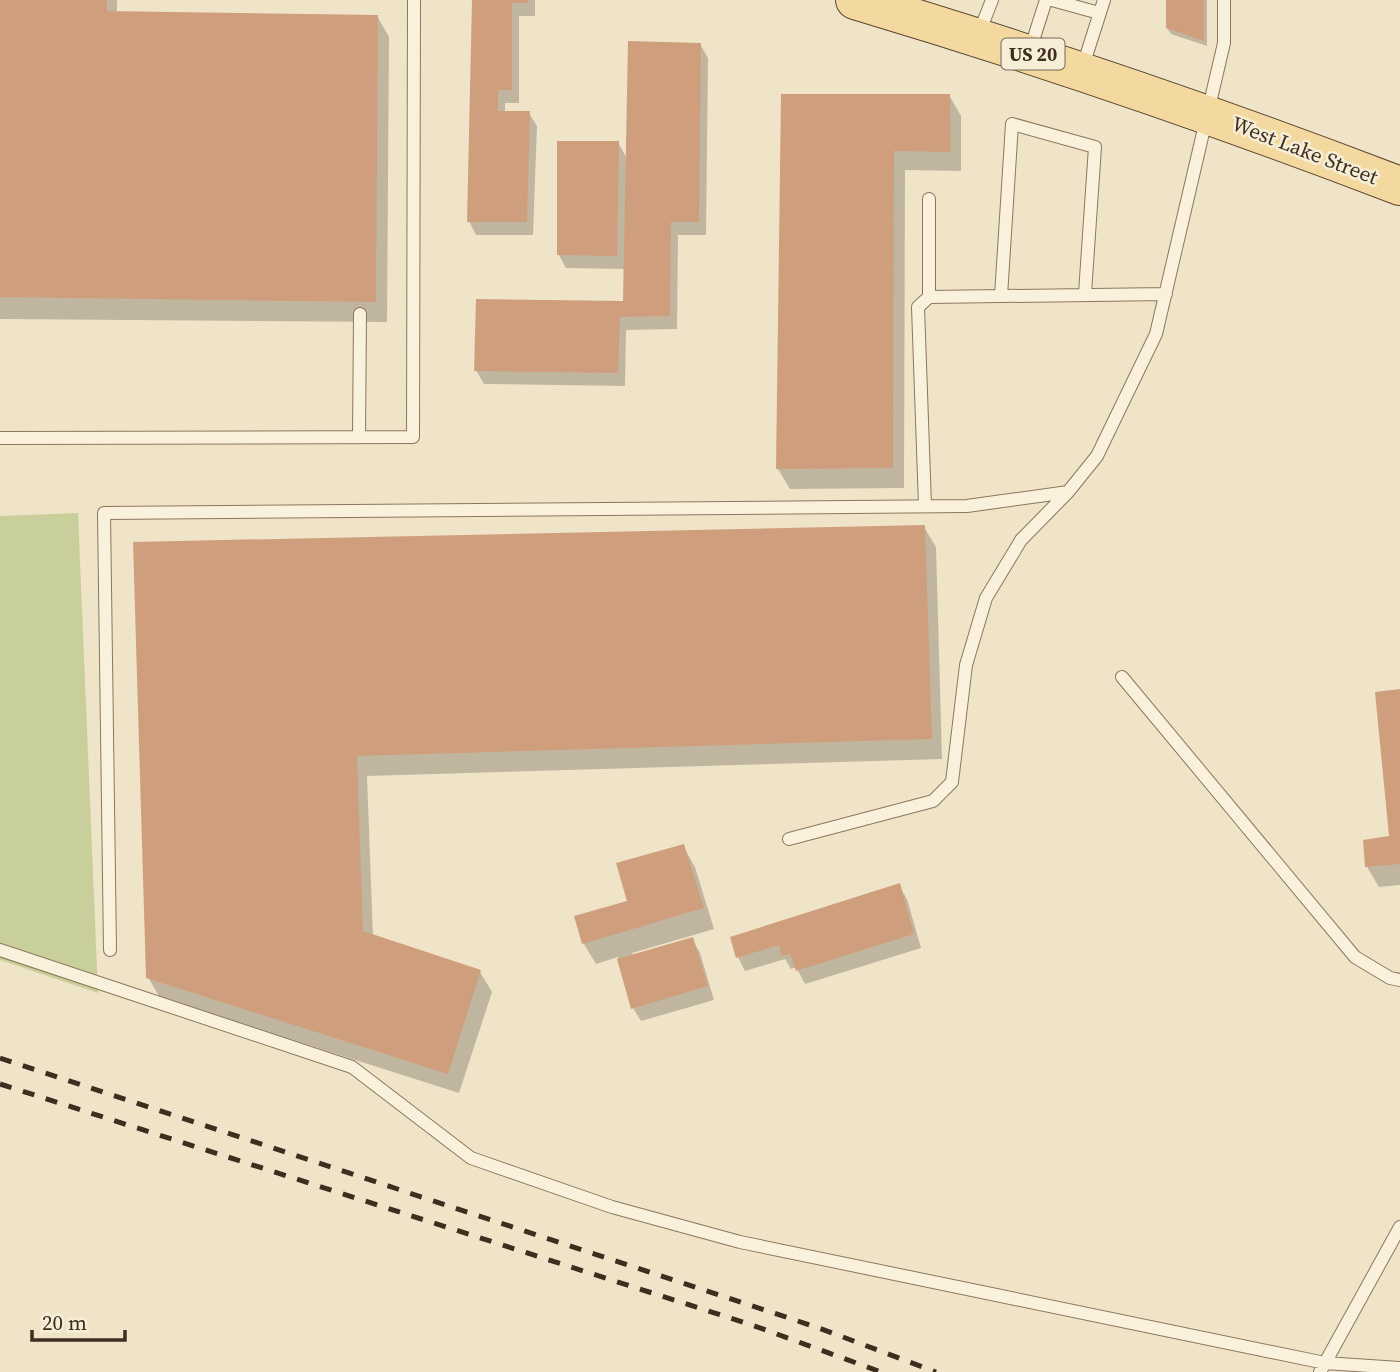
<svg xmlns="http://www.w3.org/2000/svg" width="1400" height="1372" viewBox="0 0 1400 1372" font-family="'Source Serif 4',serif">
	<rect width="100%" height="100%" fill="#f0e4c8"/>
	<!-- green -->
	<path fill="#c9cf9b" d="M78,513L98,993L0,960V516Z"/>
	<!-- shadow -->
	<path fill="#0003" d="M0,0H117V13L377,16L389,37L387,322L0,319Z
		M473,0H535V16H519V103H505V113H529L537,126L533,235H476L469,221Z
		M1168,0H1207V46L1171,34L1167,28Z
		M700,44L708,58L706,235H678L677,329L626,330L625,386L484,384L476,370L625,303V269L566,268L559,255L618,142L627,159Z
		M783,95H949L961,116V171L905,170L904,488L790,489L778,469Z
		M924,527L936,547L942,759L367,776L373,936L480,972L492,992L459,1093L160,998L148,977L135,544Z
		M1400,691V885L1379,887L1367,867L1365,842L1391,837Z
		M683,846L695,867L714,929L632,953L633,956L692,939L700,953L714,1000L641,1021L633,1008L618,957L596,964L584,944L576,917L630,902Z
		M899,886L907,899L921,948L805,984L796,967L791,969L785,959L745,971L738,957Z"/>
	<!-- building -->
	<path fill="#cf9f7d" d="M0,0H107V11L378,15L376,302L0,297Z
		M472,0H528V3H512V90H498V111H530L527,222H467Z
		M1166,0H1204V41L1166,28Z
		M628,41L701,43L699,222H671L670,316L620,317L618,373L474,371L476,299L623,301Z
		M781,94H950L951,152L894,151L893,468L776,469Z
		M557,141H619L617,256L557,255Z
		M925,525L932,739L357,756L363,931L481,970L448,1074L146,978L133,542Z
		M1400,689V864L1365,867L1363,840L1389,836L1375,692Z
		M684,844L704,908L582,944L574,916L627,901L616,863Z
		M900,883L914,934L796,971L790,954L782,956L779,945L736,958L730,937Z
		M693,937L708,986L631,1009L617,959Z"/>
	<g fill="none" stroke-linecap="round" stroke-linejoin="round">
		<defs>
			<path id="lane" d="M1052,0L1099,13
				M979,33L992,0
				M1030,50L1046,0
				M1082,69L1104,0
				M929,199V297
				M1001,296L1012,124L1095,147L1085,293
				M359,437L360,314
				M0,438L413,437L414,0
				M925,506L918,307L929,297L1166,294
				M1122,677L1355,957L1390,978L1400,980
				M789,839L933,801L952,782L966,665L986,598L1021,540L1068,492
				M0,950L352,1067L471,1158L612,1207L740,1242L1325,1363L1320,1372
				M110,950L104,513L967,506L1068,492L1097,456L1156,334L1224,43V0
				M1400,1227L1325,1363L1400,1368"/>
			<path id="primary" d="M855,0C1039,55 1220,117 1400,186"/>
		</defs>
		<!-- lane casing -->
		<use href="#lane" stroke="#8d765c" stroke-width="14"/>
		<!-- primary casing -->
		<use href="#primary" stroke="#5b4430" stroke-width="40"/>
		<!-- lane -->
		<use href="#lane" stroke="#faf1dc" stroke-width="12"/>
		<!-- primary -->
		<use href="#primary" stroke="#f3d9a0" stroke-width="38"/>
		<!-- rail -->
		<path stroke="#3d2e20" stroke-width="5" stroke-dasharray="12 12" stroke-linecap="butt" d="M0,1058L819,1328L936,1372
			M0,1084L752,1325L881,1372"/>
	</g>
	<g text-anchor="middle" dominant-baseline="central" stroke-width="5" stroke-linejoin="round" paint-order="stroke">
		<!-- shield labels -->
		<rect fill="#f7eed8" stroke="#756857" stroke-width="2" x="1001.5" y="38.5" width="63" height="31" rx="5"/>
		<g font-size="19" font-weight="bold" fill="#3d2e20">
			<text x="1033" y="54">US 20</text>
		</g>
		<!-- street labels -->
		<g font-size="21" fill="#3d2e20" stroke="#f7eed8">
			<text transform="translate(1305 150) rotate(21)">West Lake Street</text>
		</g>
	</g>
	<!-- scale -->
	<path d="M32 1330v10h93v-10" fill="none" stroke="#3d2e20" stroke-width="3.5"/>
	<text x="42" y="1330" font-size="21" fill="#3d2e20" stroke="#f7eed8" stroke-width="5" paint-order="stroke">20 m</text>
</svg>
